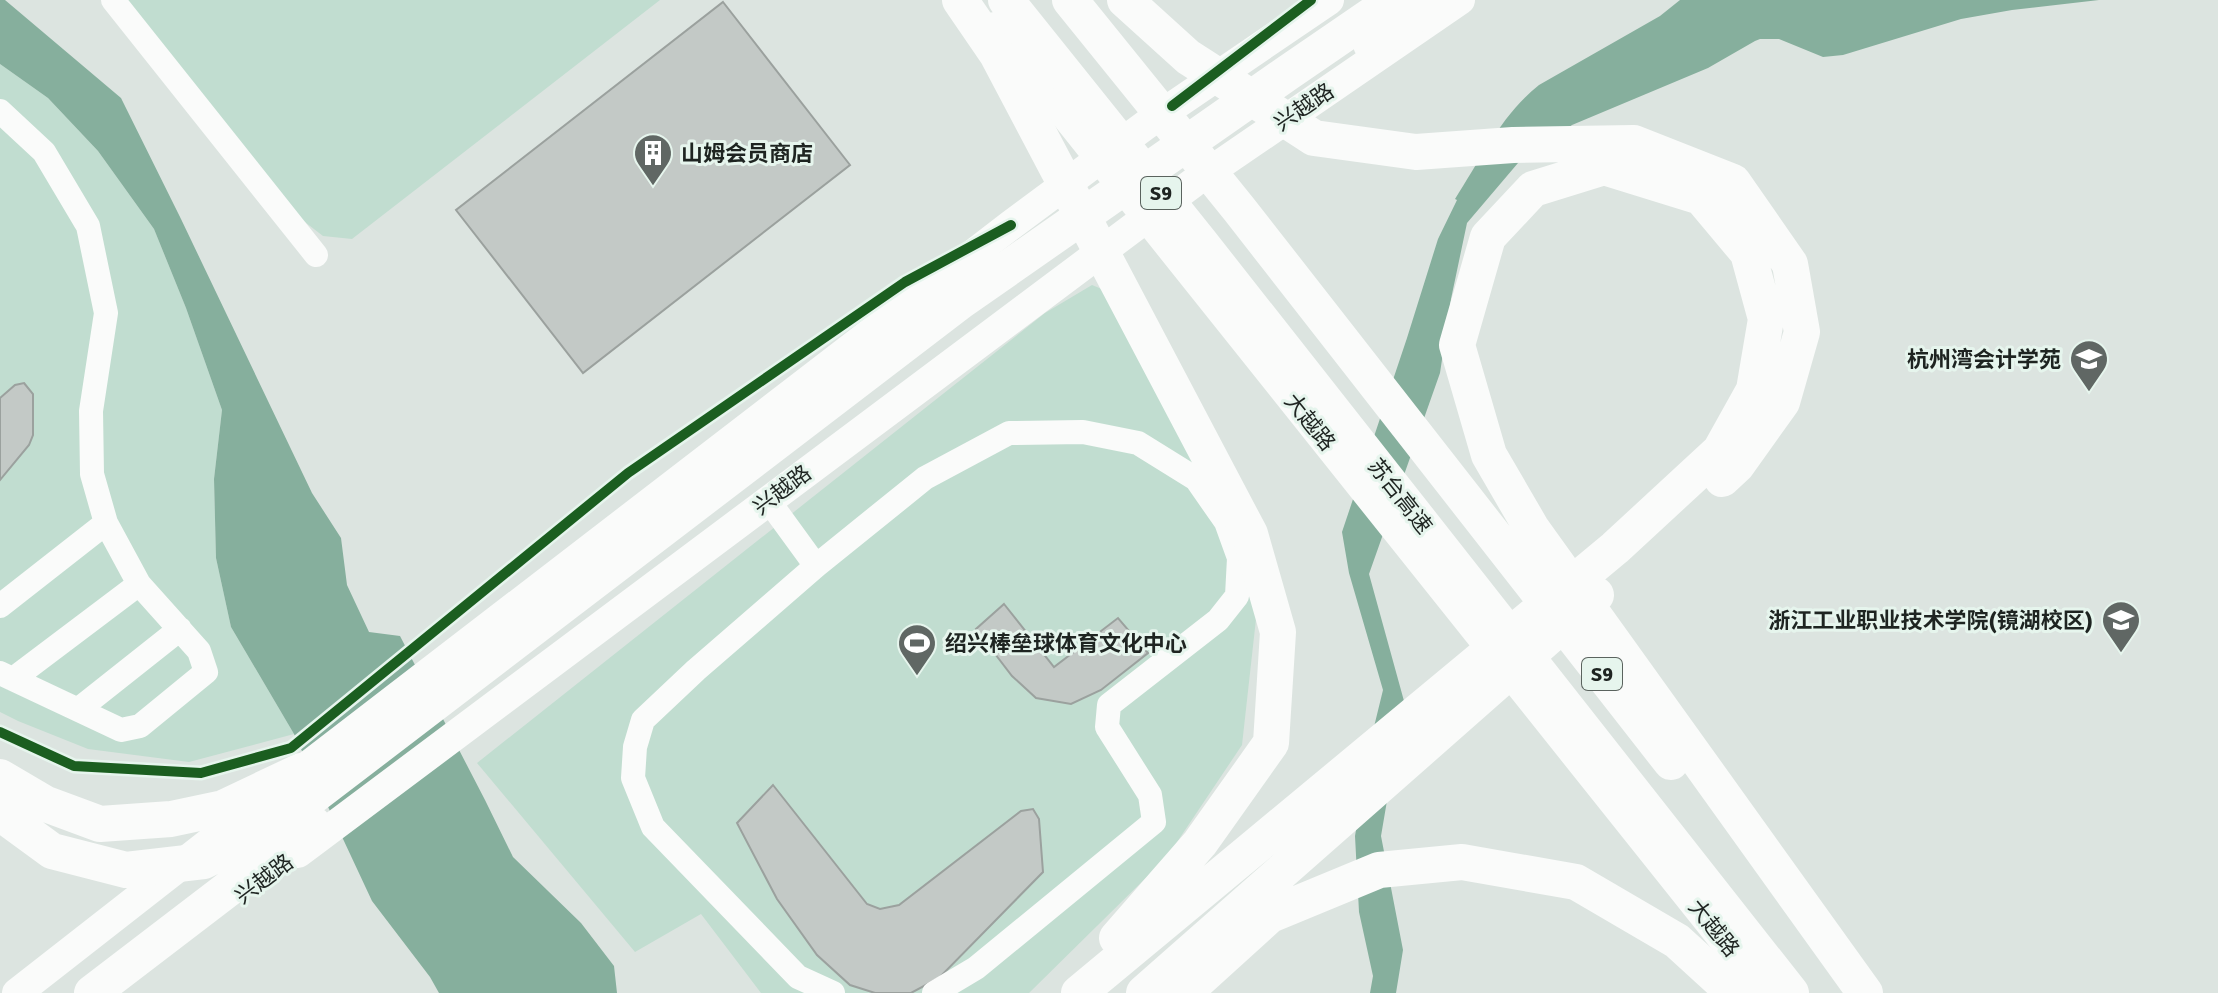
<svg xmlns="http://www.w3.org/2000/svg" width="2218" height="993" viewBox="0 0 2218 993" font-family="Signika,'Noto Sans SC',sans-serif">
	<rect width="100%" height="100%" fill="#dce4e0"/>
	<!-- pitch -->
	<path fill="#c1ddd0" d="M127,0H660L352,239L323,236L288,209Z
		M0,64L48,98L98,151L154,229L186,308L222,410L214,479L216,558L231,627L294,734L189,762L88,749L18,721L0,712Z
		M1092,285L1109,292L1155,372L1257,610L1242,745L1167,857L1029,993H761L701,914L635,952L477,763L1045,313Z"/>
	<!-- water -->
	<path fill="#86af9d" d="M0,0H5L121,98L181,219L312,493L341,538L347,585L369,632L400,636L485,800L513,857L581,923L614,966L617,993H439L430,977L372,901L294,734L231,627L216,558L214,479L222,410L186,308L154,229L98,151L48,98L0,64Z
		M1680,0H2099L2012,10L1961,19L1843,55L1823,57L1779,39H1760L1755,41L1708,68L1572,125L1518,163L1467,223L1451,299L1440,373L1369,574L1404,701L1381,836L1403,950L1396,993H1370L1373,976L1359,912L1355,836L1372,735L1383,690L1349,573L1342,532L1407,338L1438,239L1457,200L1455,199C1480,160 1502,114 1539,85L1660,16Z"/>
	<!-- building -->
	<path fill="#c3c9c6" stroke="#9ba19e" stroke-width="2" d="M723,2L850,165L583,373L456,210Z
		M24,383L33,394V435L29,445L0,480V398L15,385Z
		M1004,604L1054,667L1118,618L1148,653L1101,690L1071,704L1036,698L1012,676L976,629Z
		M773,785L867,904L880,909L899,905L1021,811L1033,809L1039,819L1043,872L939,978L911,993H875L850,985L817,955L777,899L737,823Z"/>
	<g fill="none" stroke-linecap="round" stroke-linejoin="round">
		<!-- minor -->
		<path stroke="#fafbfa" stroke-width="24" d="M113,0L316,255
			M0,111L44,152L88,226L106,313L91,411L92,474L106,523L139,584L199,651L206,672L140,726L121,730L0,673
			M768,500L816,566
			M0,606L106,523
			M13,679L139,584
			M79,709L180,629
			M833,993L798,977L653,827L633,778L635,747L643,720L696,670L816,566L925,478L1009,433L1083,432L1138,443L1196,479L1226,522L1239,558L1237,596L1218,620L1109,705L1107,727L1150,795L1154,822L976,968L934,993"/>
		<!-- major -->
		<path stroke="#fafbfa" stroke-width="30" d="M995,27L1766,993
			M298,853L1193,183L1460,0
			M17,993L301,771L1011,225L1147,124L1329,0"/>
		<!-- highway -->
		<path stroke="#fafbfa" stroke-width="36" d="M960,0L997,54L1250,534L1278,632L1271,743L1200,843L1117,938
			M1006,0L1200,242L1791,993
			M1070,0L1239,209L1671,762
			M1125,0L1188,57L1314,138L1416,152L1513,145L1634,143L1733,182L1790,264L1802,332L1782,402L1737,465L1722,479
			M1371,44L1438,0
			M0,777L46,804L100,824L171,819L223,808L301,771
			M0,813L52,851L126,870L204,861L274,826L961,301L1286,74L1394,0
			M92,993L313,824
			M1079,993L1615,548L1720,451L1754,390L1766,319L1748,253L1701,197L1604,167L1533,189L1488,237L1457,345L1489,455L1532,529L1865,993
			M1144,993L1596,595
			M1184,993L1270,915L1379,870L1462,862L1576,882L1677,941L1734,993"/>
		<defs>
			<path id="cycleway" d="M1172,106L1311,0
				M0,732L74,766L201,773L291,748L628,473L905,282L1011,225"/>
		</defs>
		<!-- cycleway casing -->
		<use href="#cycleway" stroke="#e6f5ed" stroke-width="15"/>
		<!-- cycleway -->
		<use href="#cycleway" stroke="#1b5e20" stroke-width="10"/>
	</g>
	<!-- icons -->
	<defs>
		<symbol id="building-pin" viewBox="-11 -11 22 30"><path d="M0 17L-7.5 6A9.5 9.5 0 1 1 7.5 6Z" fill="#606764" stroke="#e6f5ed"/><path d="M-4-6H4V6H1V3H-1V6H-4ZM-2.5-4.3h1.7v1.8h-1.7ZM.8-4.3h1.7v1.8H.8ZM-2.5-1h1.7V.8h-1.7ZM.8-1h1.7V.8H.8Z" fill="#fff"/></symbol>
		<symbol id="school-pin" viewBox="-11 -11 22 30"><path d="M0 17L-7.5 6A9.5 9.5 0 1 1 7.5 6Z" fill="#606764" stroke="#e6f5ed"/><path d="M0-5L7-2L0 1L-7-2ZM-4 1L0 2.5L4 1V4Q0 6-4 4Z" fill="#fff"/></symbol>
		<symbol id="university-pin" viewBox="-11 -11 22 30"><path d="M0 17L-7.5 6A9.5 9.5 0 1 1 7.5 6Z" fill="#606764" stroke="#e6f5ed"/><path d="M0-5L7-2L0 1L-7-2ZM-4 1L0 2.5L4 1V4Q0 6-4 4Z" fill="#fff"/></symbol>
		<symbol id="stadium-pin" viewBox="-11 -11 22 30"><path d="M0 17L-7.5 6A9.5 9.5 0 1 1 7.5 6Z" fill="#606764" stroke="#e6f5ed"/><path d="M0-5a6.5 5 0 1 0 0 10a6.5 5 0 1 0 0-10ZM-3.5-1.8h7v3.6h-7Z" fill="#fff"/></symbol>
	</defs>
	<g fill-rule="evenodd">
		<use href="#building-pin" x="631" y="131" width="44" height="60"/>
		<use href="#school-pin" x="2067" y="337" width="44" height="60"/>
		<use href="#university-pin" x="2099" y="598" width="44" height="60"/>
		<use href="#stadium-pin" x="895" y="621" width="44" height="60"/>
	</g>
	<g text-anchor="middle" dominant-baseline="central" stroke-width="6" stroke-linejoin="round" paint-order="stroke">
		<!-- shield labels -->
		<g fill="#e6f5ed" stroke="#5a635e" stroke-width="2">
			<rect x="1141" y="177" width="40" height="32" rx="6"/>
			<rect x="1582" y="658" width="40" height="32" rx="6"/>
		</g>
		<g font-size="20" font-weight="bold" fill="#1e2421">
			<text x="1161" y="193">S9</text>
			<text x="1602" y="674">S9</text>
		</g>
		<!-- street labels -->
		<g font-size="22" fill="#1e2421" stroke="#e6f5ed">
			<text transform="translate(1304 107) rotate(-34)">兴越路</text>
			<text transform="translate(1310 422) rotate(51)">大越路</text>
			<text transform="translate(782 490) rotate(-37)">兴越路</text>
			<text transform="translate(1400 496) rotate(52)">苏台高速</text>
			<text transform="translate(264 879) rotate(-37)">兴越路</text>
			<text transform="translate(1714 928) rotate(51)">大越路</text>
		</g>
		<!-- poi labels -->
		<g font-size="22" font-weight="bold" fill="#1e2421" stroke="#e6f5ed" text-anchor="start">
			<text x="681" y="153">山姆会员商店</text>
			<text x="2061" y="359" text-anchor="end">杭州湾会计学苑</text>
			<text x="2093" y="620" text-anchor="end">浙江工业职业技术学院(镜湖校区)</text>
			<text x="945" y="643">绍兴棒垒球体育文化中心</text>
		</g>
	</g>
</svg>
